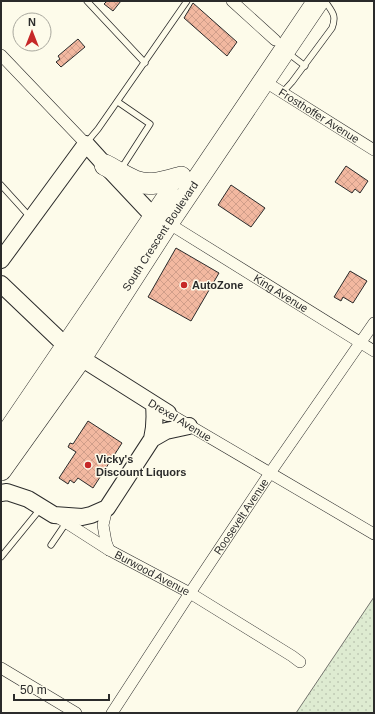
<svg xmlns="http://www.w3.org/2000/svg" width="375" height="714" viewBox="0 0 375 714" font-family="Helvetica,sans-serif">
	<defs>
		<pattern id="grass-dots" width="8" height="8" patternUnits="userSpaceOnUse"><rect width="8" height="8" fill="#deebd1"/><path d="M2 2h.1M6 6h.1" fill="none" stroke="#bfcab4" stroke-width="1.8" stroke-linecap="round"/></pattern>
		<pattern id="building-cross-hatch" width="8" height="8" patternUnits="userSpaceOnUse"><rect width="8" height="8" fill="#f2b8a0"/><path d="M0 0l8 8M0 8l8-8" fill="none" stroke="#d09e8a"/></pattern>
	</defs>
	<rect width="100%" height="100%" fill="#fdfbea"/>
	<!-- grass -->
	<path fill="url(#grass-dots)" stroke="#74746e" d="M374,597V713H296Z"/>
	<!-- building -->
	<path fill="url(#building-cross-hatch)" stroke="#2b2b2b" d="M107,1H121L113,11L104,4Z
		M193,3L237,42L227,56L184,18Z
		M78,39L85,47L61,67L56,62L60,59L58,56Z
		M346,166L368,181L360,193L355,189L352,193L335,182Z
		M231,185L265,208L251,227L218,205Z
		M176,248L219,273L191,321L148,297Z
		M350,271L367,281L353,303L343,297L341,301L334,297Z
		M88,421L122,443L93,488L78,478L74,483L70,480L68,484L59,478L76,452L68,447L70,443L73,444Z"/>
	<g fill="none" stroke-linecap="round" stroke-linejoin="round">
		<defs>
			<path id="lane" d="M87,1L145,63
				M288,53L305,66
				M282,93L292,82L332,28C337,15 332,12 325,1
				M118,102L150,124L121,169
				M87,142L98,129L187,1
				M1,185L30,217
				M51,545L66,523
				M1,557L41,508"/>
			<g id="street">
				<path d="M232,1L275,40"/>
				<path d="M1,55L86,144"/>
				<path id="s1" d="M264,81L374,150"/>
				<path id="s2" d="M168,223L374,351"/>
				<path d="M168,413L374,534"/>
				<path d="M107,508L103,525L106,542L109,550"/>
				<path id="s3" d="M56,516L109,550L190,593L292,656L300,662"/>
				<path d="M1,668L76,713"/>
				<path id="s4" d="M112,713L190,593L270,473L374,323"/>
			</g>
			<path id="secondary" d="M1,260L86,144L105,165L154,217
				M1,284L66,346L81,358L168,413
				M152,439L166,431L189,426
				M1,493L7,492L28,499L54,515L82,517L91,515L107,508L152,439C155,427 155,417 154,405"/>
			<g id="highway">
				<path d="M105,165C115,170 125,177 135,181C150,187 167,181 181,177"/>
				<path d="M1,442L169,195"/>
				<path id="s5" d="M1,470L81,358L168,223L318,1"/>
			</g>
		</defs>
		<!-- lane casing -->
		<use href="#lane" stroke="#2b2b2b" stroke-width="7"/>
		<!-- street casing -->
		<use href="#street" stroke="#2b2b2b" stroke-width="12"/>
		<!-- secondary casing -->
		<use href="#secondary" stroke="#2b2b2b" stroke-width="18"/>
		<!-- highway casing -->
		<use href="#highway" stroke="#2b2b2b" stroke-width="22"/>
		<!-- lane -->
		<use href="#lane" stroke="#fdfbea" stroke-width="5.5"/>
		<!-- street -->
		<use href="#street" stroke="#fdfbea" stroke-width="11"/>
		<!-- secondary -->
		<use href="#secondary" stroke="#fdfbea" stroke-width="16"/>
		<!-- highway -->
		<use href="#highway" stroke="#fdfbea" stroke-width="21"/>
	</g>
	<!-- markers -->
	<g fill="#c62828" stroke="#fdfbea" stroke-width="1.5">
		<circle cx="184" cy="285" r="4"/>
		<circle cx="88" cy="465" r="4"/>
	</g>
	<g text-anchor="middle" dominant-baseline="central" stroke-width="3" stroke-linejoin="round" paint-order="stroke">
		<!-- street labels -->
		<g font-size="11" fill="#2b2b2b" stroke="#fdfbea">
			<text stroke="none"><textPath href="#s1" startOffset="65">Frosthoffer Avenue</textPath></text>
			<text stroke="none"><textPath href="#s5" startOffset="283">South Crescent Boulevard</textPath></text>
			<text stroke="none"><textPath href="#s2" startOffset="133">King Avenue</textPath></text>
			<text transform="translate(180 420) rotate(31)">Drexel Avenue</text>
			<text stroke="none"><textPath href="#s4" startOffset="235">Roosevelt Avenue</textPath></text>
			<text stroke="none"><textPath href="#s3" startOffset="112">Burwood Avenue</textPath></text>
		</g>
		<!-- poi labels -->
		<g font-size="11" font-weight="bold" fill="#2b2b2b" stroke="#fdfbea" text-anchor="start">
			<text x="192" y="285">AutoZone</text>
			<text x="96" y="459">Vicky's<tspan x="96" dy="13">Discount Liquors</tspan></text>
		</g>
	</g>
	<!-- border -->
	<rect width="375" height="714" fill="none" stroke="#2b2b2b" stroke-width="4"/>
	<!-- north arrow -->
	<g transform="translate(32 32)"><circle r="19" fill="#fdfbea" stroke="#a9a89e"/>
	<path d="M0-3L7 15L0 10L-7 15Z" fill="#c62828"/>
	<text y="-6" font-size="11" font-weight="bold" text-anchor="middle" fill="#2b2b2b">N</text>
	</g>
	<!-- scale -->
	<path d="M14 694v6h95v-6" fill="none" stroke="#2b2b2b" stroke-width="2"/>
	<text x="20" y="694" font-size="12" fill="#2b2b2b" stroke="#fdfbea" stroke-width="3" paint-order="stroke">50 m</text>
</svg>
